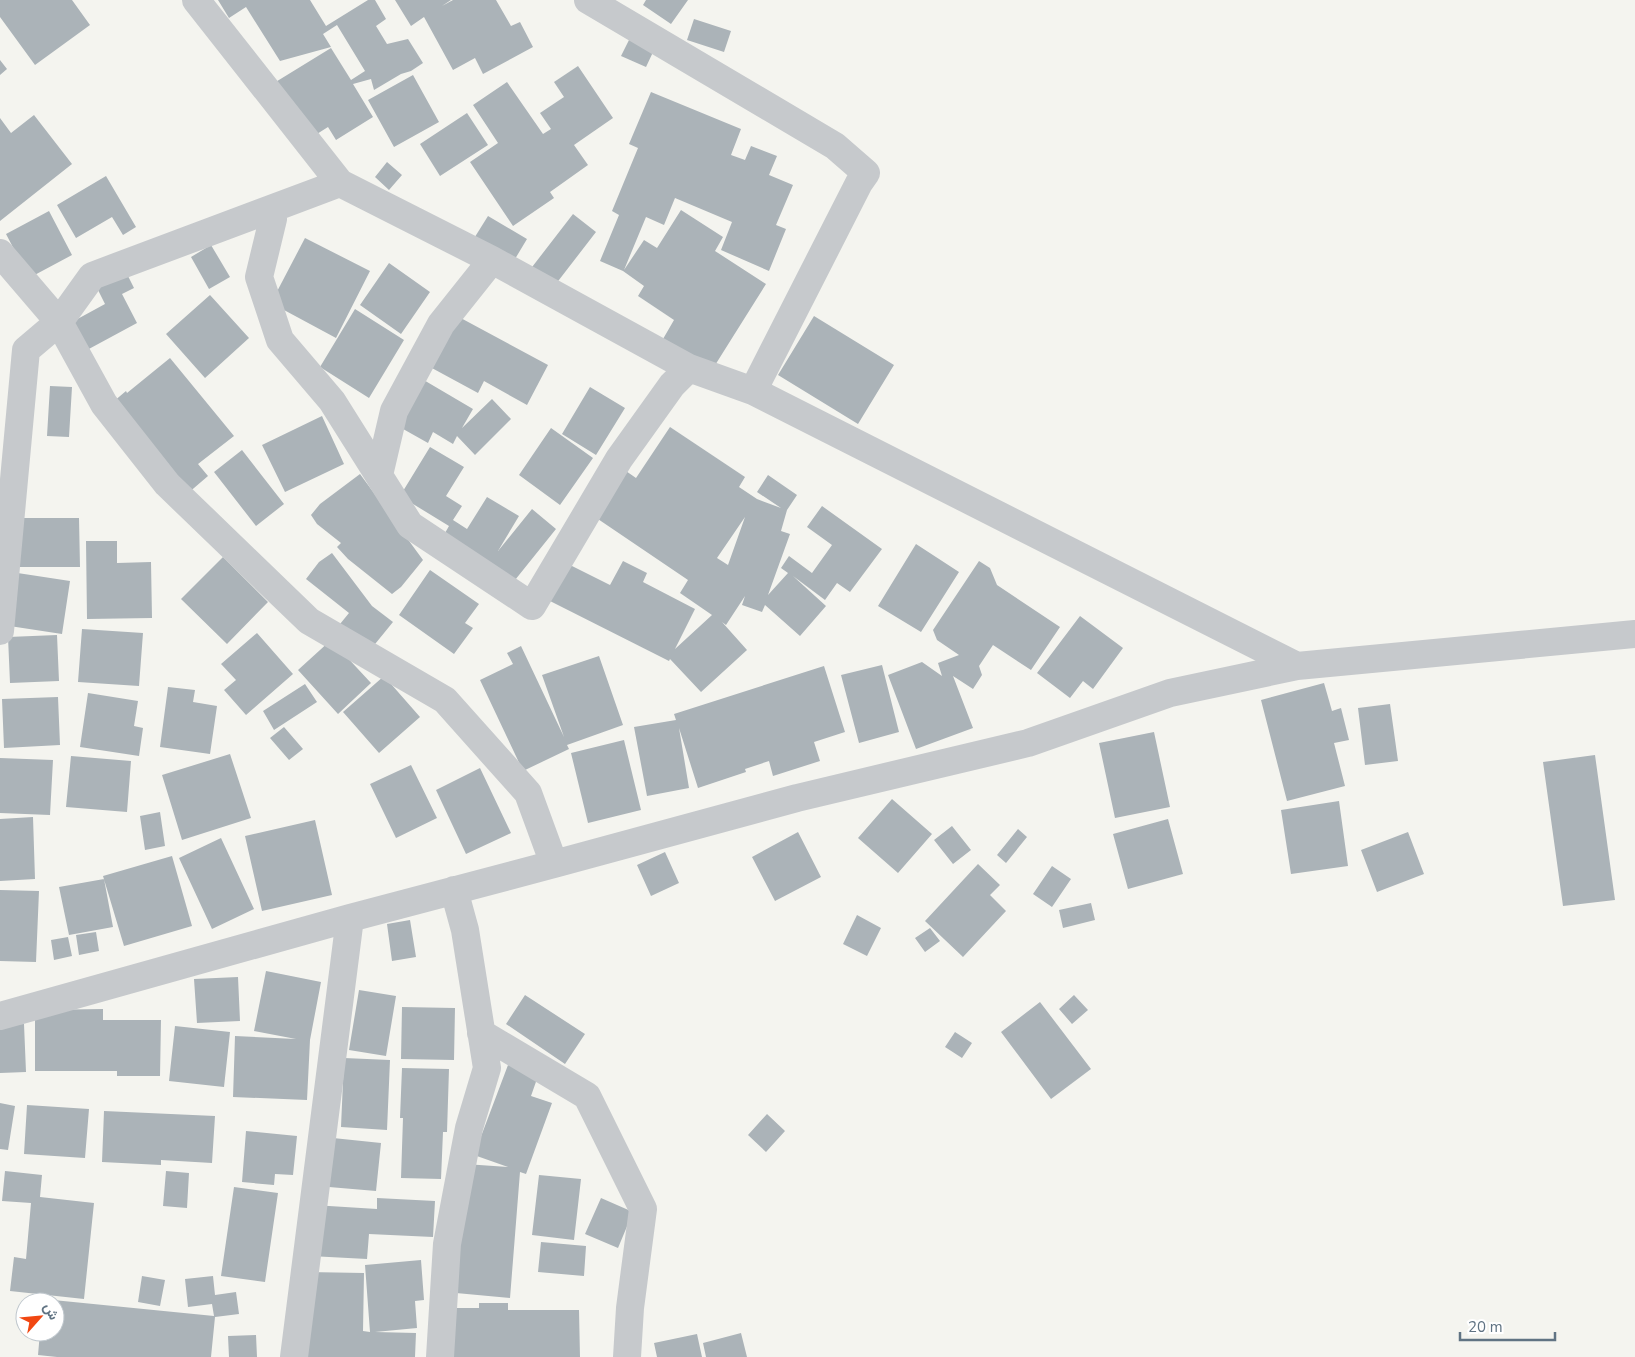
<svg xmlns="http://www.w3.org/2000/svg" width="1635" height="1357" viewBox="0 0 1635 1357" font-family="'Nunito Sans',Vazirmatn,sans-serif">
	<rect width="100%" height="100%" fill="#f4f4ef"/>
	<!-- building -->
	<path fill="#abb3b8" fill-rule="evenodd" d="M0,0H72L90,25L35,65L0,17Z
		M218,0H310L326,26L368,0H375L386,19L376,26L387,44L408,39L423,63L411,71L401,74L374,90L371,79L353,84L373,117L336,140L328,127L309,139L274,83L331,48L351,80L365,71L337,25L323,34L331,47L280,61L246,7L229,18Z
		M395,0H451L442,6L453,0H496L511,26L520,22L533,47L483,74L475,58L453,70L424,17L411,26Z
		M646,0H688L671,24L643,5Z
		M694,19L731,31L724,52L687,40Z
		M630,38L654,50L646,67L621,56Z
		M0,60L7,69L0,75Z
		M578,66L613,118L574,145L588,165L550,192L554,198L513,226L470,162L498,143L473,105L507,82L543,134L551,129L540,113L564,97L554,82Z
		M413,75L439,122L394,147L368,100Z
		M651,92L741,129L731,155L745,160L751,146L777,156L769,175L793,185L776,225L786,229L769,271L721,250L732,222L675,198L664,225L646,217L624,270L644,240L657,248L681,210L723,237L715,251L766,284L712,370L663,339L674,320L638,296L644,286L623,271L600,261L619,215L612,211L638,148L629,144Z
		M467,113L488,145L440,176L420,144Z
		M34,115L72,164L0,221V118L11,133Z
		M387,162L402,175L389,190L375,177Z
		M106,176L136,227L123,235L112,217L76,238L57,205Z
		M49,211L72,255L29,278L6,234Z
		M573,214L596,232L552,289L529,271Z
		M488,216L527,239L512,264L473,240Z
		M305,238L370,271L336,338L271,303Z
		M211,245L230,277L209,289L191,257Z
		M389,263L430,292L401,334L360,305Z
		M126,272L134,288L122,294L137,323L87,350L72,322L105,304L97,288Z
		M210,295L249,338L205,378L166,334Z
		M355,309L404,340L369,398L320,367Z
		M457,316L548,365L527,405L484,381L478,393L430,367Z
		M814,316L894,365L858,424L778,375Z
		M170,358L234,436L198,464L208,476L187,494L113,402L126,391L127,393Z
		M422,379L473,409L462,428L492,399L511,419L475,455L457,436L453,444L433,432L428,443L396,425Z
		M50,386L72,387L69,437L47,436Z
		M590,387L625,408L596,455L562,434Z
		M322,416L344,464L285,492L262,445Z
		M670,427L745,477L739,487L757,499L781,508L757,492L768,475L797,495L787,510L781,531L790,534L768,595L788,573L781,568L789,556L812,573L832,545L807,527L822,506L882,549L850,592L837,583L825,600L793,576L826,606L800,636L765,605L762,612L742,605L745,596L726,625L722,622L747,650L701,692L670,659L669,661L548,600L566,563L610,585L623,561L647,573L643,582L695,609L675,649L712,615L680,593L688,580L592,515L623,469L636,478ZM745,517L728,565L717,558Z
		M551,428L593,458L560,505L519,475Z
		M430,447L464,467L446,496L462,506L453,520L467,529L487,497L519,516L498,551L532,509L556,529L511,585L441,540L449,526L400,496Z
		M242,450L284,504L256,526L214,472Z
		M360,474L423,560L401,587L392,594L348,559L337,547L341,543L317,524L311,515L320,504Z
		M17,518H79L80,567H17Z
		M86,541H117V563L151,562L152,618L87,619Z
		M916,544L959,572L921,632L878,606Z
		M332,553L372,606L393,622L371,649L340,624L349,613L306,579L319,562Z
		M223,557L268,602L227,644L181,599Z
		M979,561L990,568L997,585L1060,627L1031,670L993,645L979,666L982,675L973,689L953,676L973,728L916,749L888,675L922,662L942,676L938,663L959,655L937,640L933,630Z
		M430,570L479,604L465,623L473,628L454,654L399,615Z
		M11,572L70,581L62,634L3,625Z
		M1080,616L1123,648L1093,689L1083,681L1070,698L1037,673Z
		M82,629L143,633L139,686L78,682Z
		M257,633L293,674L246,715L224,690L236,680L221,664Z
		M57,635L59,681L10,683L8,637Z
		M331,640L371,683L338,714L298,670Z
		M521,646L564,737L542,675L599,656L623,725L567,745L569,749L523,771L480,680L513,664L507,653Z
		M882,665L899,732L859,743L841,675Z
		M824,666L845,732L814,742L820,761L773,776L769,761L745,769L746,772L698,788L679,728L689,788L647,796L634,727L676,720L674,714Z
		M384,676L420,717L379,753L343,712Z
		M1324,683L1332,711L1341,708L1349,740L1334,743L1345,786L1287,801L1261,700Z
		M305,684L317,702L274,730L263,711Z
		M168,687L195,690L193,702L217,706L210,754L160,747Z
		M88,693L138,701L134,726L143,728L139,756L80,747Z
		M58,697L60,745L4,748L2,699Z
		M1390,704L1398,761L1365,765L1358,708Z
		M284,727L303,749L289,760L270,738Z
		M1154,732L1170,807L1115,818L1099,743Z
		M624,740L641,810L588,823L571,753Z
		M230,754L251,818L182,840L162,775Z
		M1595,755L1615,900L1563,906L1543,762Z
		M71,756L131,761L127,812L66,807Z
		M0,758L53,760L50,815L0,813Z
		M411,765L437,818L396,838L370,784Z
		M480,768L511,833L466,854L436,790Z
		M892,799L932,834L898,873L858,838Z
		M1339,801L1348,866L1291,874L1281,810Z
		M160,812L165,846L145,850L140,816Z
		M33,817L35,879L0,881V819Z
		M1168,819L1183,874L1128,889L1113,834Z
		M315,820L332,895L262,911L245,836Z
		M952,826L971,850L953,864L934,840Z
		M1018,829L1027,837L1006,863L997,855Z
		M798,832L821,877L775,901L752,857Z
		M1408,832L1424,874L1377,892L1361,850Z
		M221,838L254,909L212,929L179,858Z
		M665,852L679,883L651,896L637,865Z
		M172,856L192,926L124,946L103,876Z
		M978,864L1000,885L990,895L1006,911L963,957L925,921Z
		M1052,866L1071,879L1052,907L1033,894Z
		M104,879L113,927L69,935L59,887Z
		M0,890L39,891L36,962L0,961Z
		M1091,903L1095,920L1063,928L1059,910Z
		M857,915L881,928L867,956L843,944Z
		M410,920L416,957L392,961L387,924Z
		M930,928L940,941L925,952L915,938Z
		M96,932L99,951L79,955L76,935Z
		M68,937L72,956L54,960L51,940Z
		M266,971L321,982L310,1040L307,1100L233,1097L235,1036L296,1039L254,1031Z
		M238,977L240,1021L197,1023L194,979Z
		M359,990L396,996L386,1056L349,1050Z
		M525,995L585,1034L565,1064L506,1024Z
		M1074,995L1088,1010L1072,1024L1059,1009Z
		M1040,1002L1091,1069L1051,1099L1001,1032Z
		M402,1007L455,1008L454,1060L401,1059Z
		M103,1009V1020H161L160,1076H117V1071H35V1010Z
		M24,1024L26,1072L0,1073V1025Z
		M175,1026L230,1032L224,1087L169,1081Z
		M955,1032L972,1043L962,1058L945,1047Z
		M344,1058L390,1060L387,1130L341,1127Z
		M508,1065L538,1076L531,1096L552,1103L526,1174L520,1172L510,1298L456,1293L465,1164L508,1167L474,1155Z
		M402,1068L449,1069L447,1132H443L441,1179L401,1178L403,1118H400Z
		M0,1103L15,1106L8,1150L0,1149Z
		M27,1105L89,1109L85,1158L24,1154Z
		M104,1111L215,1116L212,1163L161,1160V1165L102,1162Z
		M767,1114L785,1131L766,1152L748,1135Z
		M246,1131L297,1136L293,1175L275,1174L274,1185L242,1182Z
		M333,1138L381,1143L376,1191L329,1187Z
		M5,1171L42,1175L40,1197L94,1203L84,1299L10,1291L14,1257L26,1259L31,1203L2,1201Z
		M166,1171L189,1173L187,1208L163,1206Z
		M539,1175L581,1179L574,1240L532,1235Z
		M234,1187L278,1193L265,1282L221,1276Z
		M377,1198L435,1201L433,1237L369,1234L367,1259L310,1256L313,1205L377,1209Z
		M601,1198L633,1212L618,1248L585,1234Z
		M541,1242L586,1246L584,1276L538,1272Z
		M421,1260L424,1300L415,1301L417,1328L375,1332L416,1333L415,1357H305L307,1272L364,1273L363,1331L370,1332L365,1265Z
		M142,1276L165,1280L160,1306L138,1302Z
		M213,1276L215,1295L236,1292L239,1314L215,1317L211,1357H57L38,1355L40,1332H55V1302H43V1299L214,1316L212,1304L188,1307L185,1279Z
		M479,1303H508V1310H579L580,1357H449L448,1308H479Z
		M741,1333L747,1357H706L703,1343Z
		M697,1334L702,1357H657L654,1343Z
		M256,1335L257,1357H229L228,1336Z"/>
	<g fill="none" stroke-linecap="round" stroke-linejoin="round">
		<!-- minor -->
		<path stroke="#c6c9cc" stroke-width="28" d="M588,0L835,146L866,173L859,183L753,391
			M340,183L492,260L689,368L753,391L1297,666
			M273,219L259,277L280,340L332,401L410,525L532,606L619,459L672,385L689,368
			M0,253L59,322L92,276L340,183L196,0
			M379,475L394,411L441,324L492,260
			M0,631L26,350L59,322L104,404L167,484L309,621L445,700L528,793L554,864L797,798L1028,743L1170,693L1297,666L1635,634
			M0,1016L350,918L554,864
			M481,1033L587,1096L643,1209L630,1308L627,1357
			M294,1357L350,918
			M440,1357L447,1244L469,1128L487,1068L465,930L454,890"/>
	</g>
	<!-- north arrow -->
	<g transform="translate(40 1317) rotate(63)"><circle r="24" fill="#ffffff" stroke="#bfc7cd"/>
	<path d="M0-4L9 19L0 12L-9 19Z" fill="#f14712"/>
	<text y="-8" font-size="14" font-weight="bold" text-anchor="middle" fill="#607383">ش</text>
	</g>
	<!-- scale -->
	<path d="M1460 1332v8h95v-8" fill="none" stroke="#607383" stroke-width="2.5"/>
	<text x="1468" y="1332" font-size="15" fill="#607383" stroke="#ffffff" stroke-width="4" paint-order="stroke">20 m</text>
</svg>
